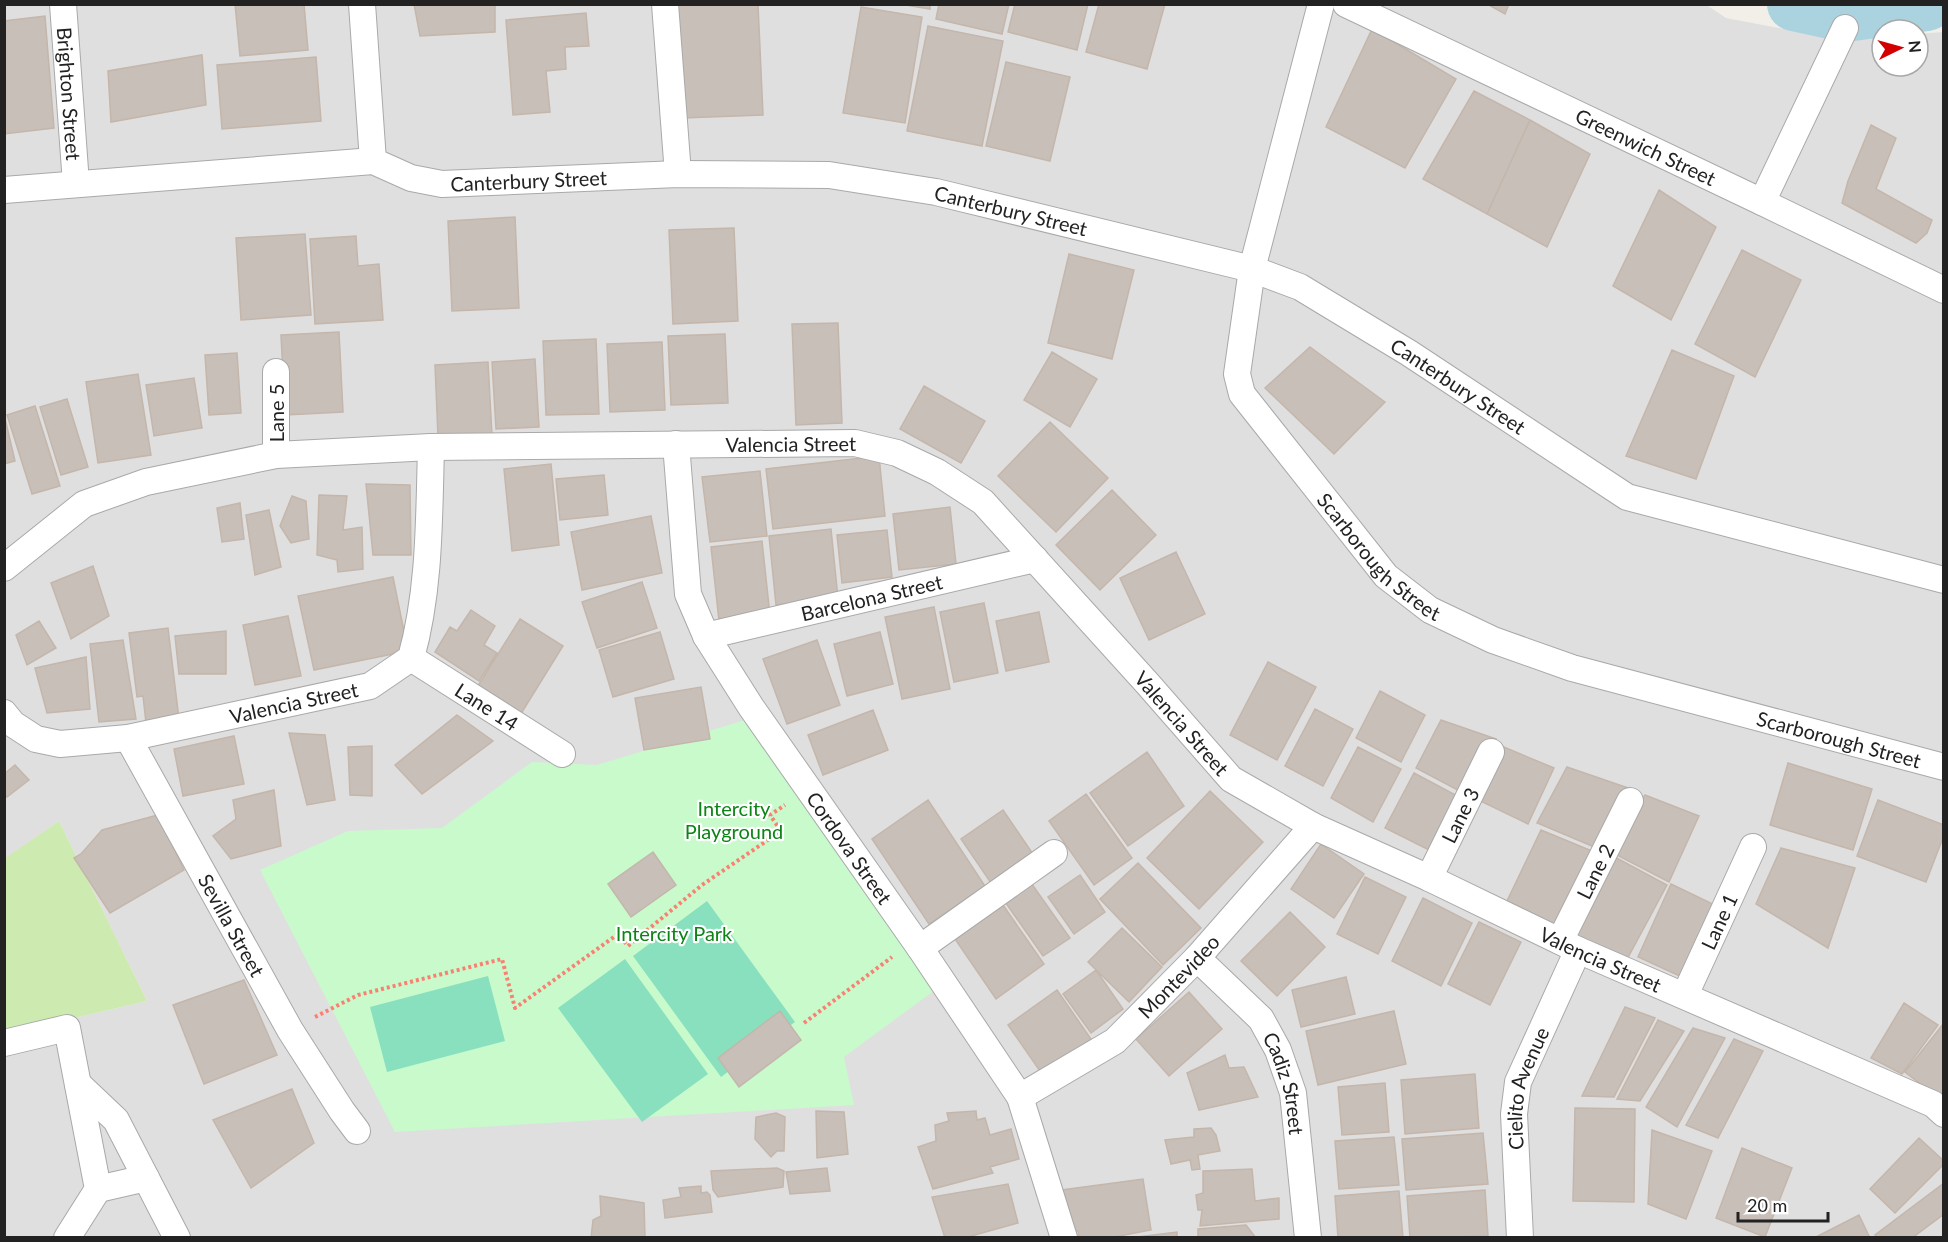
<svg xmlns="http://www.w3.org/2000/svg" width="1948" height="1242" viewBox="0 0 1948 1242" font-family="Lato,sans-serif">
	<rect width="100%" height="100%" fill="#f2efe9"/>
	<!-- residential -->
	<path fill="#e0dfdf" d="M1705,4L1726,18L1837,39L1882,36V66H1918V34L1943,32V1237H5L4,1034L147,1001L59,821L5,859V5Z"/>
	<!-- grass -->
	<path fill="#cdebb0" d="M59,821L147,1001L5,1034L4,859Z"/>
	<!-- park -->
	<path fill="#c8facc" d="M755,717L935,990L844,1057L854,1105L395,1132L260,870L348,831L442,828L532,762L597,765Z"/>
	<!-- pitch -->
	<path fill="#88e0be" d="M707,901L795,1022L721,1077L633,956Z
		M625,959L708,1074L642,1122L558,1008Z
		M488,976L505,1041L387,1072L370,1007Z"/>
	<g fill="none" stroke-linecap="round" stroke-linejoin="round">
		<!-- river -->
		<path stroke="#aad3df" stroke-width="54" d="M1794,4L1845,15L1927,4"/>
	</g>
	<!-- building -->
	<path fill="#c7bfb8" stroke="#c4b6ab" stroke-width="1.5" d="M235,4H304L308,50L240,56Z
		M414,4H495V32L420,36Z
		M678,4H758L763,115L683,118Z
		M900,4H930V9Z
		M939,4H1009L1002,34L936,19Z
		M1015,4H1088L1077,50L1008,32Z
		M1099,4H1165L1147,69L1086,52Z
		M1487,4H1509L1505,14Z
		M861,7L922,17L905,123L843,113Z
		M586,13L589,46L565,47L566,69L546,71L550,112L513,115L506,20Z
		M45,16L54,128L4,134V21Z
		M928,26L1003,41L982,146L907,131Z
		M1372,29L1456,79L1405,168L1326,127Z
		M202,55L206,105L111,122L108,71Z
		M316,57L321,121L222,129L217,65Z
		M1006,62L1070,77L1050,161L986,146Z
		M1474,91L1530,120L1487,214L1423,179Z
		M1530,120L1590,154L1547,247L1487,214Z
		M1871,125L1896,138L1876,189L1932,220L1927,233L1916,243L1842,203L1848,181Z
		M1659,190L1716,227L1671,320L1613,286Z
		M515,217L519,308L452,311L448,221Z
		M734,228L738,321L673,324L669,230Z
		M305,234L311,315L241,320L236,238Z
		M356,236L358,266L379,264L383,320L315,324L310,239Z
		M1742,250L1801,280L1755,377L1695,344Z
		M1069,254L1134,270L1112,359L1048,343Z
		M838,323L842,423L796,425L792,324Z
		M339,332L343,412L285,415L281,335Z
		M725,334L728,403L671,405L668,336Z
		M596,339L599,414L546,415L543,341Z
		M662,342L665,410L610,412L607,344Z
		M1310,347L1385,402L1334,454L1265,388Z
		M1672,350L1734,376L1696,479L1626,456Z
		M1052,352L1097,379L1070,427L1024,400Z
		M237,353L241,413L209,415L205,355Z
		M535,359L539,427L496,429L492,362Z
		M488,362L492,435L438,437L435,365Z
		M138,374L151,455L98,463L86,382Z
		M194,378L202,428L154,436L146,385Z
		M924,386L985,421L961,463L900,429Z
		M67,399L88,467L61,475L40,407Z
		M35,406L60,486L32,494L7,415Z
		M4,414L15,461L4,464Z
		M1050,422L1108,478L1056,532L998,476Z
		M879,456L885,516L773,529L766,469Z
		M551,464L559,545L512,551L504,469Z
		M760,471L767,536L710,542L702,477Z
		M604,475L608,515L560,520L556,479Z
		M366,484L410,485L411,555H373Z
		M1112,490L1156,535L1100,590L1056,545Z
		M319,495L347,496L343,530L362,527L363,569L338,572L337,560L317,555Z
		M292,496L306,501L309,539L291,543L280,526Z
		M240,503L244,539L222,542L217,508Z
		M950,507L956,564L899,570L893,514Z
		M269,510L281,567L255,575L246,515Z
		M651,516L662,573L582,590L571,532Z
		M831,529L838,598L776,605L769,536Z
		M887,530L892,577L842,583L837,535Z
		M762,541L770,615L719,621L711,547Z
		M1176,552L1205,614L1149,640L1120,578Z
		M93,566L109,616L71,639L51,583Z
		M393,577L408,651L314,670L298,596Z
		M642,582L657,628L597,648L582,602Z
		M984,603L998,673L954,682L940,612Z
		M934,607L950,689L902,699L885,617Z
		M471,610L495,626L484,645L497,653L479,681L435,652L450,627L457,631Z
		M1039,612L1049,662L1006,671L996,621Z
		M288,616L301,676L255,685L243,625Z
		M520,619L563,646L519,717L476,689Z
		M39,621L56,648L27,665L16,635Z
		M168,628L179,719L146,723L143,696L137,697L129,633Z
		M226,631V674H179L175,636Z
		M660,632L674,679L613,697L599,650Z
		M880,632L893,684L847,696L834,644Z
		M123,640L136,719L99,722L90,644Z
		M817,640L840,705L787,724L763,659Z
		M86,657L90,709L47,713L35,668Z
		M1268,662L1316,687L1277,760L1230,735Z
		M701,687L710,739L644,750L635,698Z
		M1380,691L1425,715L1401,762L1356,738Z
		M1315,709L1353,729L1323,786L1285,766Z
		M873,710L888,750L823,775L808,735Z
		M457,715L493,741L422,794L395,765Z
		M1441,720L1496,739L1467,795L1416,768Z
		M289,733L325,735L335,800L307,805Z
		M234,736L244,784L183,796L174,749Z
		M1499,745L1554,768L1528,824L1472,797Z
		M372,746V796L350,795L348,747Z
		M1358,747L1401,769L1373,822L1331,798Z
		M1147,752L1184,806L1128,846L1090,793Z
		M1788,763L1872,789L1853,850L1770,825Z
		M15,765L29,780L7,797L4,794V774Z
		M1567,767L1631,789L1599,849L1537,823Z
		M1414,773L1465,800L1439,855L1385,828Z
		M274,790L281,846L231,859L213,836L236,819L233,800Z
		M1210,791L1263,842L1199,909L1147,858Z
		M1086,794L1132,858L1094,885L1049,821Z
		M1645,795L1699,816L1669,882L1613,853Z
		M928,800L985,886L929,924L872,839Z
		M1878,800L1944,825V835L1926,882L1857,856Z
		M1003,810L1033,854L991,883L961,839Z
		M158,815L184,870L110,913L74,858L81,854L102,830Z
		M1541,830L1599,854L1561,928L1507,901Z
		M1321,844L1364,874L1334,918L1291,889Z
		M1781,848L1855,868L1828,948L1756,904Z
		M653,852L676,885L631,917L608,884Z
		M1611,855L1667,885L1625,963L1570,931Z
		M1138,863L1201,928L1163,965L1100,899Z
		M1080,875L1105,912L1074,934L1048,897Z
		M1365,877L1406,897L1378,954L1337,934Z
		M1029,880L1070,938L1043,956L1003,899Z
		M1671,884L1717,906L1684,978L1638,957Z
		M1423,898L1472,923L1441,986L1392,961Z
		M1003,905L1044,964L996,999L955,939Z
		M1290,912L1325,947L1277,996L1241,961Z
		M1479,922L1521,942L1490,1005L1448,984Z
		M1122,928L1162,967L1129,1002L1088,962Z
		M1096,970L1123,1009L1091,1033L1063,994Z
		M1346,977L1355,1014L1301,1027L1292,990Z
		M244,980L277,1055L204,1084L173,1005Z
		M1057,990L1091,1039L1042,1074L1008,1025Z
		M1189,992L1222,1029L1169,1076L1136,1039Z
		M1904,1003L1938,1025L1902,1074L1871,1058Z
		M1625,1007L1655,1018L1614,1097L1582,1096Z
		M780,1011L801,1040L739,1087L718,1058Z
		M1394,1011L1406,1064L1318,1085L1306,1031Z
		M1658,1020L1684,1031L1640,1101L1617,1099Z
		M1944,1023V1102L1905,1072Z
		M1693,1028L1725,1038L1677,1127L1646,1107Z
		M1734,1039L1763,1051L1718,1138L1686,1125Z
		M1225,1055L1229,1068L1244,1067L1258,1097L1199,1110L1187,1073Z
		M1475,1074L1479,1128L1405,1134L1401,1080Z
		M1385,1083L1389,1132L1342,1135L1338,1087Z
		M292,1089L314,1143L251,1188L213,1120Z
		M1575,1108L1635,1109L1634,1202L1573,1201Z
		M816,1111L844,1112L848,1154L817,1158Z
		M976,1111L977,1120L985,1118L990,1135L1011,1129L1019,1159L990,1167L993,1173L933,1189L918,1147L936,1141L935,1125L949,1121L947,1113Z
		M776,1113L785,1117L784,1151H777L771,1157L755,1139L756,1117Z
		M1211,1128L1216,1135L1220,1151L1198,1155L1200,1169L1192,1170L1190,1160L1171,1164L1165,1140L1194,1137V1129Z
		M1652,1130L1712,1151L1686,1219L1648,1204Z
		M1483,1133L1488,1184L1406,1190L1402,1139Z
		M1394,1137L1399,1185L1339,1189L1335,1141Z
		M1919,1138L1944,1161V1164L1895,1213L1870,1189Z
		M1742,1148L1792,1168L1765,1237L1716,1218Z
		M777,1168L784,1171L783,1187L718,1197L713,1190L711,1171Z
		M827,1168L830,1191L790,1194L786,1172Z
		M1252,1169L1255,1201L1279,1198V1219L1200,1226L1202,1210H1198L1196,1195L1203,1193V1171Z
		M1143,1179L1151,1230L1109,1238H1079L1078,1231H1067L1062,1190Z
		M1944,1183V1214L1912,1238H1877L1875,1235Z
		M1008,1184L1018,1223L964,1238H945L932,1197Z
		M701,1186V1193L707,1192L710,1195L712,1212L665,1218L663,1200L681,1197L679,1188Z
		M1485,1190L1488,1236L1410,1238L1407,1196Z
		M1399,1191L1403,1238H1338L1335,1196Z
		M600,1196L644,1203L645,1238H591L593,1220L601,1216Z
		M1859,1215L1870,1238H1814Z
		M1246,1225L1256,1238H1198V1229Z
		M1177,1232V1238H1129Z"/>
	<g fill="none" stroke-linecap="round" stroke-linejoin="round">
		<defs>
			<g id="street">
				<path id="s1" d="M63,4L76,184"/>
				<path d="M362,4L373,161"/>
				<path d="M665,4L678,174"/>
				<path id="s2" d="M1321,4L1252,269L1237,374L1242,394L1386,576L1430,610L1493,640L1572,668L1944,767"/>
				<path id="s3" d="M1346,4L1762,202L1944,290"/>
				<path id="s4" d="M4,190L373,161L411,178L442,184L678,174L829,175L936,192L1252,269L1300,287L1409,353L1627,497L1944,580"/>
				<path d="M1762,202L1845,28"/>
				<path d="M276,372V455"/>
				<path id="s5" d="M676,444L688,594L706,636L751,707L920,948L1020,1097L1064,1238"/>
				<path id="s6" d="M4,568L84,504L146,482L276,455L431,447L855,443L897,453L937,472L983,502L1147,683L1231,779L1313,826L1429,878L1578,950L1933,1104L1944,1114"/>
				<path id="s7" d="M706,636L1035,559"/>
				<path id="s8" d="M411,658L562,754"/>
				<path id="s9" d="M4,713L13,724L36,739L60,744L128,738L370,686L411,658C430,590 429,518 431,447"/>
				<path id="s10" d="M128,738L290,1030L342,1111L357,1131"/>
				<path id="s11" d="M1429,878L1491,752"/>
				<path id="s12" d="M1560,941L1630,801"/>
				<path d="M920,948L1054,853"/>
				<path id="s13" d="M1197,958L1261,1019L1278,1050L1293,1093L1308,1238"/>
				<path id="s14" d="M1685,995L1753,847"/>
				<path d="M4,1043L67,1028L98,1189L67,1238"/>
				<path d="M78,1084L116,1120L177,1238"/>
				<path id="s15" d="M1020,1097L1115,1041L1197,958L1313,826"/>
				<path d="M98,1189L146,1178"/>
				<path id="s16" d="M1520,1238L1514,1114L1518,1082L1578,950"/>
			</g>
		</defs>
		<!-- street casing -->
		<use href="#street" stroke="#a9a9a9" stroke-width="28"/>
		<!-- path -->
		<path stroke="#fa8072" stroke-width="4" stroke-dasharray="3 3" stroke-linecap="butt" d="M315,1017L358,995L502,959L515,1008L618,934L628,946L702,885L781,831L770,815L785,805
			M804,1023L892,957"/>
		<!-- street -->
		<use href="#street" stroke="#fff" stroke-width="26"/>
	</g>
	<g text-anchor="middle" dominant-baseline="central" stroke-width="4.5" stroke-linejoin="round" paint-order="stroke">
		<!-- street labels -->
		<g font-size="20" fill="#222" stroke="#fff">
			<text stroke="none"><textPath href="#s1" startOffset="90">Brighton Street</textPath></text>
			<text stroke="none"><textPath href="#s3" startOffset="332">Greenwich Street</textPath></text>
			<text stroke="none"><textPath href="#s4" startOffset="530">Canterbury Street</textPath></text>
			<text stroke="none"><textPath href="#s4" startOffset="1016">Canterbury Street</textPath></text>
			<text stroke="none"><textPath href="#s4" startOffset="1502">Canterbury Street</textPath></text>
			<text transform="translate(276 413) rotate(-90)">Lane 5</text>
			<text stroke="none"><textPath href="#s6" startOffset="816">Valencia Street</textPath></text>
			<text stroke="none"><textPath href="#s2" startOffset="614">Scarborough Street</textPath></text>
			<text stroke="none"><textPath href="#s7" startOffset="170">Barcelona Street</textPath></text>
			<text stroke="none"><textPath href="#s9" startOffset="304">Valencia Street</textPath></text>
			<text stroke="none"><textPath href="#s8" startOffset="90">Lane 14</textPath></text>
			<text stroke="none"><textPath href="#s6" startOffset="1320">Valencia Street</textPath></text>
			<text stroke="none"><textPath href="#s2" startOffset="1118">Scarborough Street</textPath></text>
			<text stroke="none"><textPath href="#s11" startOffset="70">Lane 3</textPath></text>
			<text stroke="none"><textPath href="#s5" startOffset="452">Cordova Street</textPath></text>
			<text stroke="none"><textPath href="#s12" startOffset="78">Lane 2</textPath></text>
			<text stroke="none"><textPath href="#s14" startOffset="81">Lane 1</textPath></text>
			<text stroke="none"><textPath href="#s10" startOffset="214">Sevilla Street</textPath></text>
			<text stroke="none"><textPath href="#s6" startOffset="1806">Valencia Street</textPath></text>
			<text stroke="none"><textPath href="#s15" startOffset="201">Montevideo</textPath></text>
			<text stroke="none"><textPath href="#s13" startOffset="158">Cadiz Street</textPath></text>
			<text stroke="none"><textPath href="#s16" startOffset="152">Cielito Avenue</textPath></text>
		</g>
		<!-- park labels -->
		<g font-size="20" fill="#0c8416" stroke="#fff">
			<text x="734" y="808">Intercity<tspan x="734" dy="23">Playground</tspan></text>
			<text x="674" y="933">Intercity Park</text>
		</g>
	</g>
	<!-- border -->
	<rect width="1948" height="1242" fill="none" stroke="#222222" stroke-width="12"/>
	<!-- north arrow -->
	<g transform="translate(1900 48) rotate(85)"><circle r="28" fill="#ffffff" stroke="#a7a7a7" stroke-width="1.5"/>
	<path d="M0-4.5L10 22L0 15L-10 22Z" fill="#d40000"/>
	<text y="-9" font-size="16" font-weight="bold" text-anchor="middle" fill="#222222">N</text>
	</g>
	<!-- scale -->
	<path d="M1738 1212v9h90v-9" fill="none" stroke="#222222" stroke-width="3"/>
	<text x="1747" y="1212" font-size="18" fill="#222222" stroke="#ffffff" stroke-width="4.5" paint-order="stroke">20 m</text>
</svg>
